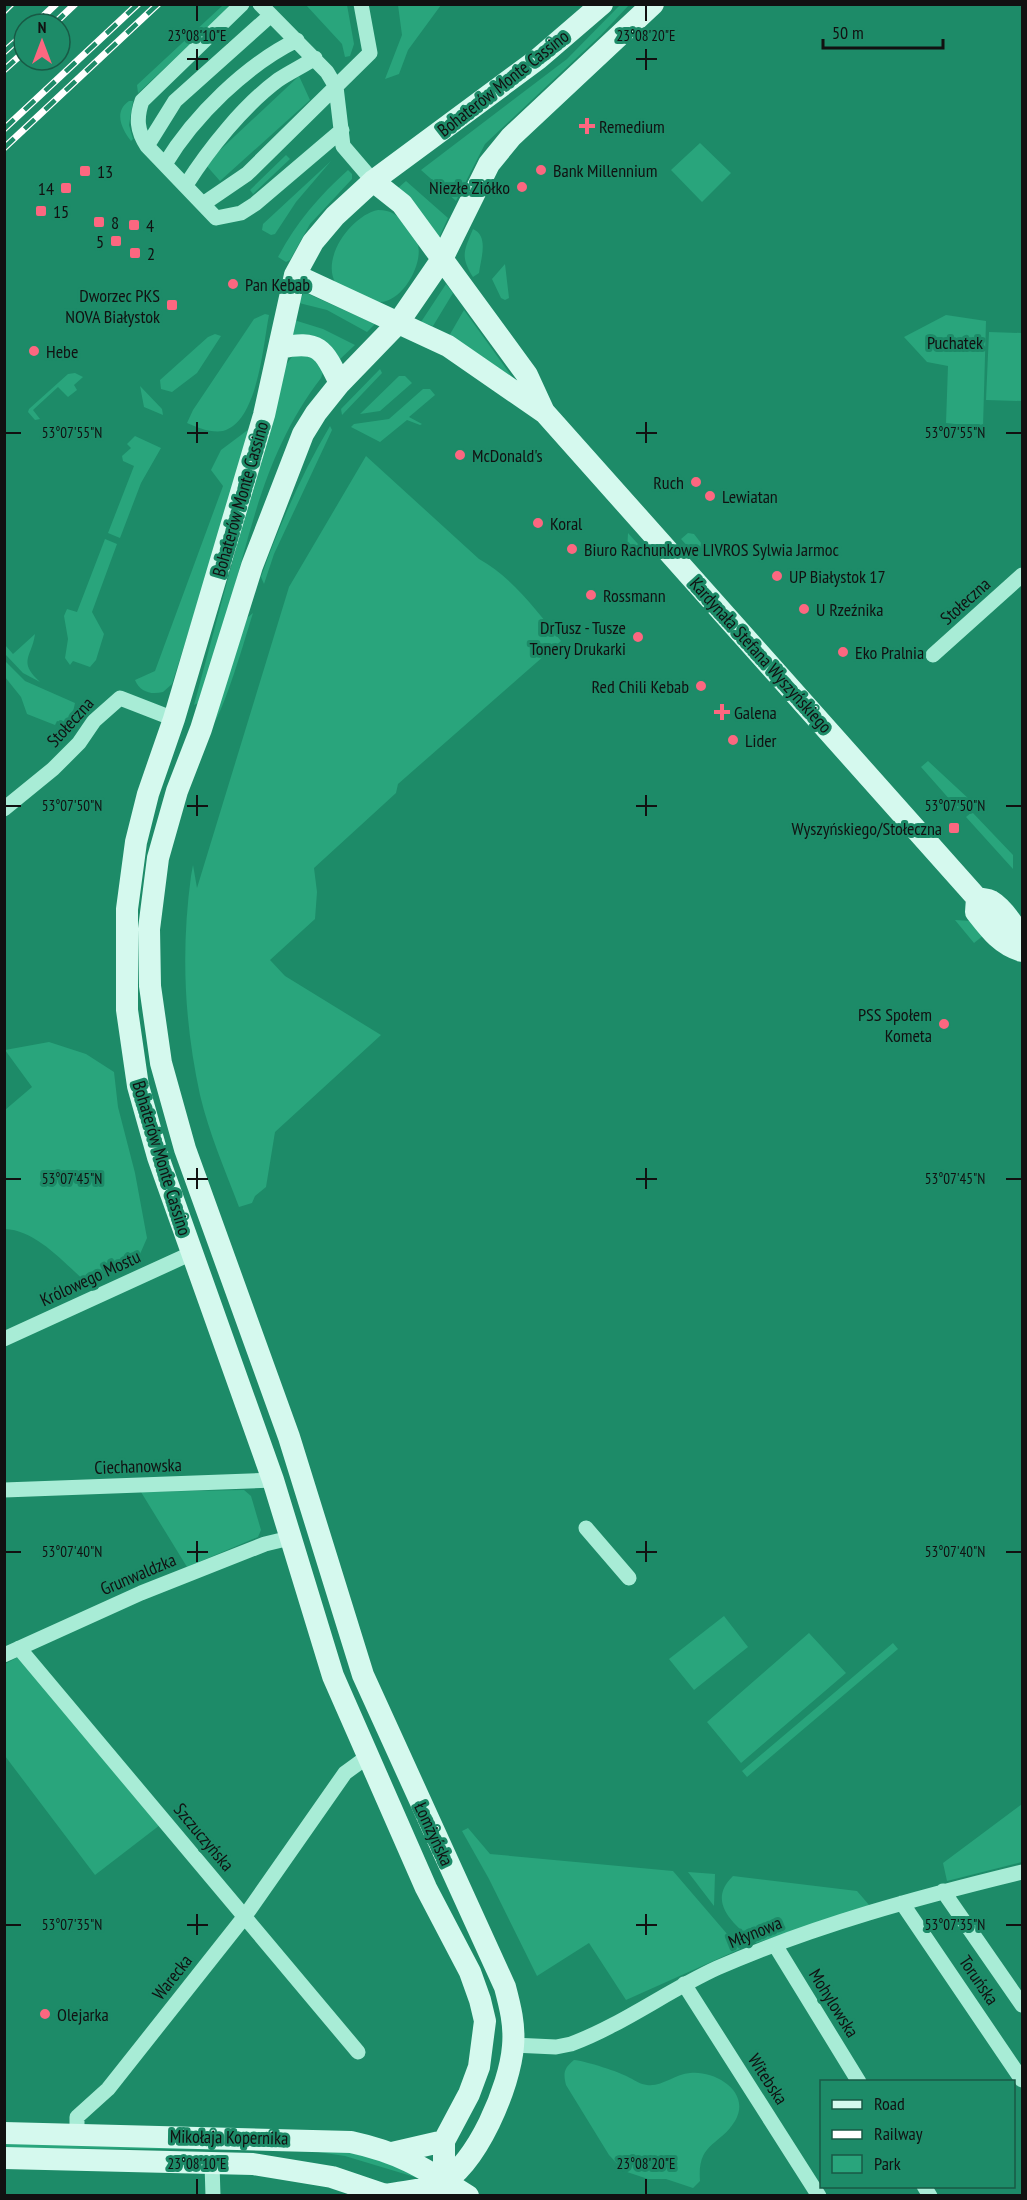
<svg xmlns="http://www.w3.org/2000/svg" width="1027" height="2200" viewBox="0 0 1027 2200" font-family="'PT Sans Narrow',sans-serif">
	<rect width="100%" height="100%" fill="#1d8b68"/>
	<!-- green -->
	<path fill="#29a57c" d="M227,5L230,7L138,93L137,85L222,6Z
		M306,5H347L354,44L350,56L345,57L342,44Z
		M398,5H441L408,50L399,74L385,79L402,35Z
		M620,5H629L601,35L485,144L456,201L421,170L567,59Z
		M299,76L310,100L220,181L205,164Z
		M129,101H133L129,125L133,139L131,141C122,129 113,112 129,101Z
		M700,143L731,173L702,202L671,170Z
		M286,155L290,159L253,194L250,190Z
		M331,161L296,202L275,234L271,235L262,230L263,224Z
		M348,170L352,174V179L310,224L290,260L286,262L278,257C296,223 319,196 348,170Z
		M406,181L448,218L438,240L398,188Z
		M378,210C391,210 398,215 405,225C410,231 416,238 418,245C423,265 402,302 380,302C367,302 348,289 336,284C320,258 352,215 378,210Z
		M473,229C489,236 481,258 479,273L473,277C460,256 464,251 473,229Z
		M505,264L509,298L505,300L501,298L492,279Z
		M446,284L453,293L433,326L421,322Z
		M304,292L375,324L367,332L327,310L299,303Z
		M464,310L515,381L449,336Z
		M265,314L269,315C263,345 258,422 223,431C211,433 198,428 187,423L193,410L254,319Z
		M946,315L986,321L983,427L946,423L948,366L927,362L904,337Z
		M294,320L323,329L355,345L338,361L291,339Z
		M989,332L1022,333V401L986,400Z
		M215,334L221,336L197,373L172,392L161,389L160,380L208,337Z
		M294,354H313L323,372L321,378C267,448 251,528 228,611C220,642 208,672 198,703L194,705L285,366Z
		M380,369L382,373L342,415L341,409Z
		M75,373L83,377L74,385L77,390L68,397L58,387L33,410L40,419L35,420L28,412L29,409L68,374Z
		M399,376H405L412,383L380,411L360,414Z
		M140,386L162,409L163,415L144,407Z
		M423,389H430L435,395L409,417L422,424L420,425L407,420L380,442L351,427L354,424L389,419Z
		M330,426L332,430L274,554L264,584L261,577C279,526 302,473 330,426Z
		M249,429L252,431L172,684L163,692C151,695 140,692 135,680L155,671L223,486L211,470L221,450Z
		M135,436L161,448L141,483L120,538L108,533L134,466L123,461L122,456L131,448L127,444Z
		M366,456L479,559C513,578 537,611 561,641L398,784L396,793L314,868L317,892L315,919L270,960L285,976L381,1035L275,1132L266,1187L255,1196L252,1203L239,1207C225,1170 209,1133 200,1095C184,1021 181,950 191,876L193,865L197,888L289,587Z
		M628,533L647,554L641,559L632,558L627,552Z
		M688,533L694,534L701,543L699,559L681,539Z
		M105,539L117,544L92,612L104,634L96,660L90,667L73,661L70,665L65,658L68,639L64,616L67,609L77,612Z
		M253,613C247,632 222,720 210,728L247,618Z
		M35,634C32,657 17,661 40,682L23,673L5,654V645L13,654Z
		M5,661L25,681L75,703L71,721L66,724L57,721L55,725L27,714L21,697L5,677Z
		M928,761L970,800L959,810L921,767Z
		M972,812L1013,855V869L966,817Z
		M955,920L971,921L984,935L974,943Z
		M49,1042L86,1054L114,1072L118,1107L135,1173L147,1238L137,1261L86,1282C63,1262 36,1230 5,1229V1110L32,1087L5,1050Z
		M244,1490L251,1496L261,1530L258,1537L187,1567L141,1492Z
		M724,1616L748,1647L694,1690L669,1659Z
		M809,1633L846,1673L741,1763L707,1722Z
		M893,1643L898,1649L747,1777L742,1771Z
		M18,1657L160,1825L95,1875L5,1756V1664Z
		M1022,1804V1862L947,1881L943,1863Z
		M468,1828L490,1854L673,1871L740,1949L626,2000L589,1943L537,1976L489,1879L462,1831Z
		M688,1872L715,1874L714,1906Z
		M733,1876L857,1891L870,1906L756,1943C736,1926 705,1903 733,1876Z
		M574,2060C586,2061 620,2072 630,2078C636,2081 640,2084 647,2085C662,2087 675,2074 690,2073C715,2070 752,2092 735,2121C720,2146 697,2142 700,2181L693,2188L666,2179H648L624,2171L609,2155L566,2085C563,2073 564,2068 574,2060Z
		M5,2141L328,2148L379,2158L418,2178L345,2156L305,2150L5,2148Z"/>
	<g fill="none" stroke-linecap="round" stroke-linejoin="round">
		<!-- street -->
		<path stroke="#a8ecd6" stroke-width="15" d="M242,4L142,101C136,118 137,131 147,146L216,218L241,213L255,204L342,130
			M260,4L327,72L336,87L343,146L373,181
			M147,146L175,101L271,15
			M165,164C194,116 246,65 297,40
			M186,185C209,149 243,106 278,80C290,72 303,66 315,58
			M203,204L247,174L370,53L361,4
			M933,655L1022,575
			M4,809L53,769L79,743L94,721L120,698L174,719
			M4,1339L192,1253
			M4,1490L273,1480
			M586,1528L629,1578
			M19,1648L358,2052
			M4,1655L141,1593L265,1544L290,1538
			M943,1891L1022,2005
			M902,1903L1022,2080
			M775,1945L859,2082
			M684,1984L819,2196
			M513,2045L556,2047L571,2044C622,2025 667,1991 717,1968C815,1925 919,1897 1022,1872
			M77,2134V2117L108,2089L245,1916L345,1773L367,1757
			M212,2164L213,2196
			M924,2186L930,2196"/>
		<!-- secondary -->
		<path stroke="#d5f9ee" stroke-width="22" d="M373,181L402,204L527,375L544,412
			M295,275L448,346L545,413L977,898C981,899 988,899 991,901C1003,908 1021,933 1022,945
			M279,348C319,340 323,348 340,383
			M977,898L976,912C990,930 1001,945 1022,951
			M4,2133L351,2142C402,2153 425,2169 468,2196
			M392,2153L444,2141
			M4,2158L253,2164L332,2177L388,2196
			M444,2191V2141L469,2094L479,2067L485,2021L480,2000L470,1972L426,1888L333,1676L273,1480L158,1157L138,1086L127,1010V909L136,842L148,794L174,719L264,415L295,275L313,242L335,216L373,181L538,59L602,4
			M386,2195C402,2191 425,2191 440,2184C477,2165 510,2086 513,2046C515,2025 510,2006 505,1987L363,1675L289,1437L185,1149L161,1063L150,986L149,929L158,858L177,791L201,729L252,566L303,434L316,413L340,383L398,323L442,259L489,164L511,137L653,4"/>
		<defs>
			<path id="rail" d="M4,11L11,4
				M35,24L56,4
				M54,24L75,4
				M4,52L24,34
				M4,70L24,52
				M4,129L138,4
				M4,148L158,4"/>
		</defs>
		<!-- rail casing -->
		<use href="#rail" stroke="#fff" stroke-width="7"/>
		<!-- rail -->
		<use href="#rail" stroke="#1d8b68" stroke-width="4.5" stroke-dasharray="14" stroke-linecap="butt"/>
	</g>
	<!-- ticks -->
	<path fill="none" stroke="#111" stroke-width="2" d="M197,6V21M646,6V21M197,49V70M646,49V70M187,59H208M636,59H657M197,422V443M646,422V443M6,433H21M187,433H208M636,433H657M1006,433H1021M197,795V816M646,795V816M6,806H21M187,806H208M636,806H657M1006,806H1021M197,1168V1189M646,1168V1189M6,1179H21M187,1179H208M636,1179H657M1006,1179H1021M197,1541V1562M646,1541V1562M6,1552H21M187,1552H208M636,1552H657M1006,1552H1021M197,1914V1935M646,1914V1935M6,1925H21M187,1925H208M636,1925H657M1006,1925H1021M197,2179V2194M646,2179V2194"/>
	<!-- markers -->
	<g fill="#fc6780" stroke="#1d8b68" stroke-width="2">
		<path d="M584 117h6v6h6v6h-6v6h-6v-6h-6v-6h6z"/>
		<circle cx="541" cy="170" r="6"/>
		<rect x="79" y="165" width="12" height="12" rx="3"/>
		<circle cx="522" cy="187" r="6"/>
		<rect x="60" y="182" width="12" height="12" rx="3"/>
		<rect x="35" y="205" width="12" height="12" rx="3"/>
		<rect x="93" y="216" width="12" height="12" rx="3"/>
		<rect x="128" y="219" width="12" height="12" rx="3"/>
		<rect x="110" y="235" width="12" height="12" rx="3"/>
		<rect x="129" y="247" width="12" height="12" rx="3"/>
		<circle cx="233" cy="284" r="6"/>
		<rect x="166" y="299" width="12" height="12" rx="3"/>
		<circle cx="34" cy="351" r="6"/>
		<circle cx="460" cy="455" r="6"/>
		<circle cx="696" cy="482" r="6"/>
		<circle cx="710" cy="496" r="6"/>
		<circle cx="538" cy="523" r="6"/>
		<circle cx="572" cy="549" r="6"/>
		<circle cx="777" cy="576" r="6"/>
		<circle cx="591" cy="595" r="6"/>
		<circle cx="804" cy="609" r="6"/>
		<circle cx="638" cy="637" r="6"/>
		<circle cx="843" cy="652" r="6"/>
		<circle cx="701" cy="686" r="6"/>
		<path d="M719 703h6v6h6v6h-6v6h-6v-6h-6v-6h6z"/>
		<circle cx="733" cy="740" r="6"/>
		<rect x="948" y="822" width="12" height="12" rx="3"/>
		<circle cx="944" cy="1024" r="6"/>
		<circle cx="45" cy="2014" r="6"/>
	</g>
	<g text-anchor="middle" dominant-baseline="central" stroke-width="6" stroke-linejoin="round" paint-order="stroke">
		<!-- street labels -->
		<g font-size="18" fill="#111" stroke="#1d8b68">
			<text transform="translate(503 83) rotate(-38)">Bohaterów Monte Cassino</text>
			<text transform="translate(240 499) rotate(-74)">Bohaterów Monte Cassino</text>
			<text transform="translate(965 601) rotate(-42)">Stołeczna</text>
			<text transform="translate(761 655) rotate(48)">Kardynała Stefana Wyszyńskiego</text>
			<text transform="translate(70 722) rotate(-48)">Stołeczna</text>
			<text transform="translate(162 1158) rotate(73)">Bohaterów Monte Cassino</text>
			<text transform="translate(90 1278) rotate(-25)">Królowego Mostu</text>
			<text transform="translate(138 1466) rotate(-2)">Ciechanowska</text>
			<text transform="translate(138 1574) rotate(-23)">Grunwaldzka</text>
			<text transform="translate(434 1834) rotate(65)">Łomżyńska</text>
			<text transform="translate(204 1837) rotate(50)">Szczuczyńska</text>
			<text transform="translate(755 1932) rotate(-22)">Młynowa</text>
			<text transform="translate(172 1977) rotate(-52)">Warecka</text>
			<text transform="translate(979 1980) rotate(56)">Toruńska</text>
			<text transform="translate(834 2003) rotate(58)">Mohylowska</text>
			<text transform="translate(768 2079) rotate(57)">Witebska</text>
			<text transform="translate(229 2137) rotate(1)">Mikołaja Kopernika</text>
		</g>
		<!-- poi labels -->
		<g font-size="18" fill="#111" stroke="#1d8b68" text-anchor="start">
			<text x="599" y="126">Remedium</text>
			<text x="553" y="170">Bank Millennium</text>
			<text x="97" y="171">13</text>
			<text x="510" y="187" text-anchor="end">Niezłe Ziółko</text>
			<text x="54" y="188" text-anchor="end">14</text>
			<text x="53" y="211">15</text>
			<text x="111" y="222">8</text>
			<text x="146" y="225">4</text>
			<text x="104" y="241" text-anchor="end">5</text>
			<text x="147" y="253">2</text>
			<text x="245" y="284">Pan Kebab</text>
			<text x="160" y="295" text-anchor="end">Dworzec PKS<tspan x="160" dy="21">NOVA Białystok</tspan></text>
			<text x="46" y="351">Hebe</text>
			<text x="472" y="455">McDonald's</text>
			<text x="684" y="482" text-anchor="end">Ruch</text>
			<text x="722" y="496">Lewiatan</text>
			<text x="550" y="523">Koral</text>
			<text x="584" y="549">Biuro Rachunkowe LIVROS Sylwia Jarmoc</text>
			<text x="789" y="576">UP Białystok 17</text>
			<text x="603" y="595">Rossmann</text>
			<text x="816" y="609">U Rzeźnika</text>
			<text x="626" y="627" text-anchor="end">DrTusz - Tusze<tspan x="626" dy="21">Tonery Drukarki</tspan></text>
			<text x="855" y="652">Eko Pralnia</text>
			<text x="689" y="686" text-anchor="end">Red Chili Kebab</text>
			<text x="734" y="712">Galena</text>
			<text x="745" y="740">Lider</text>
			<text x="942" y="828" text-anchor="end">Wyszyńskiego/Stołeczna</text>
			<text x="932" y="1014" text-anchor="end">PSS Społem<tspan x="932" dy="21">Kometa</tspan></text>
			<text x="57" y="2014">Olejarka</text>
		</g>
		<!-- park labels -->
		<g font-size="18" fill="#111" stroke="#1d8b68">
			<text x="955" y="342">Puchatek</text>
		</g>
	</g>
	<g font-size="15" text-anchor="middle" fill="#111" stroke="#1d8b68" stroke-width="6" stroke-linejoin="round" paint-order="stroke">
		<text x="197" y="41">23°08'10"E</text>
		<text x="646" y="41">23°08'20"E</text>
		<text x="72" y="438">53°07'55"N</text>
		<text x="955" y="438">53°07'55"N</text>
		<text x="72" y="811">53°07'50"N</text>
		<text x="955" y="811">53°07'50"N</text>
		<text x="72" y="1184">53°07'45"N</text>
		<text x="955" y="1184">53°07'45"N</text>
		<text x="72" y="1557">53°07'40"N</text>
		<text x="955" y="1557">53°07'40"N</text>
		<text x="72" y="1930">53°07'35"N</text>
		<text x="955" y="1930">53°07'35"N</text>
		<text x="197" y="2169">23°08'10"E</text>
		<text x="646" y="2169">23°08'20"E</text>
	</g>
	<!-- border -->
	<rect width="1027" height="2200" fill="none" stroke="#111111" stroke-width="12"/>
	<!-- legend -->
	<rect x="820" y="2080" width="195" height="108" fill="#1d8b68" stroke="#185a45" stroke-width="1.5"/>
	<rect x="832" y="2100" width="30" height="9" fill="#d5f9ee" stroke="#185a45" stroke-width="1.5"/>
	<text x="874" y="2110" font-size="18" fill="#111111">Road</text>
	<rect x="832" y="2130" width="30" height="9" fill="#ffffff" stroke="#185a45" stroke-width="1.5"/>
	<text x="874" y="2140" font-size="18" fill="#111111">Railway</text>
	<rect x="832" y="2155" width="30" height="18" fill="#29a57c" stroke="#185a45" stroke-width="1.5"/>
	<text x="874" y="2170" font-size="18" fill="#111111">Park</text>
	<!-- north arrow -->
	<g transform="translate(42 42)"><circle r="28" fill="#1d8b68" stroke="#185a45" stroke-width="1.5"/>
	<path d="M0-4.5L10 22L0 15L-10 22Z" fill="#fc6780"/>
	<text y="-9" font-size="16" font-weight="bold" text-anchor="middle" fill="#111111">N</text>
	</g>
	<!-- scale -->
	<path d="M823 39v9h120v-9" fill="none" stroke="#111111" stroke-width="3"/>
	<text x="832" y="39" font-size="18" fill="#111111" stroke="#1d8b68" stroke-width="4.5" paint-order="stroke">50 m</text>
</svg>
